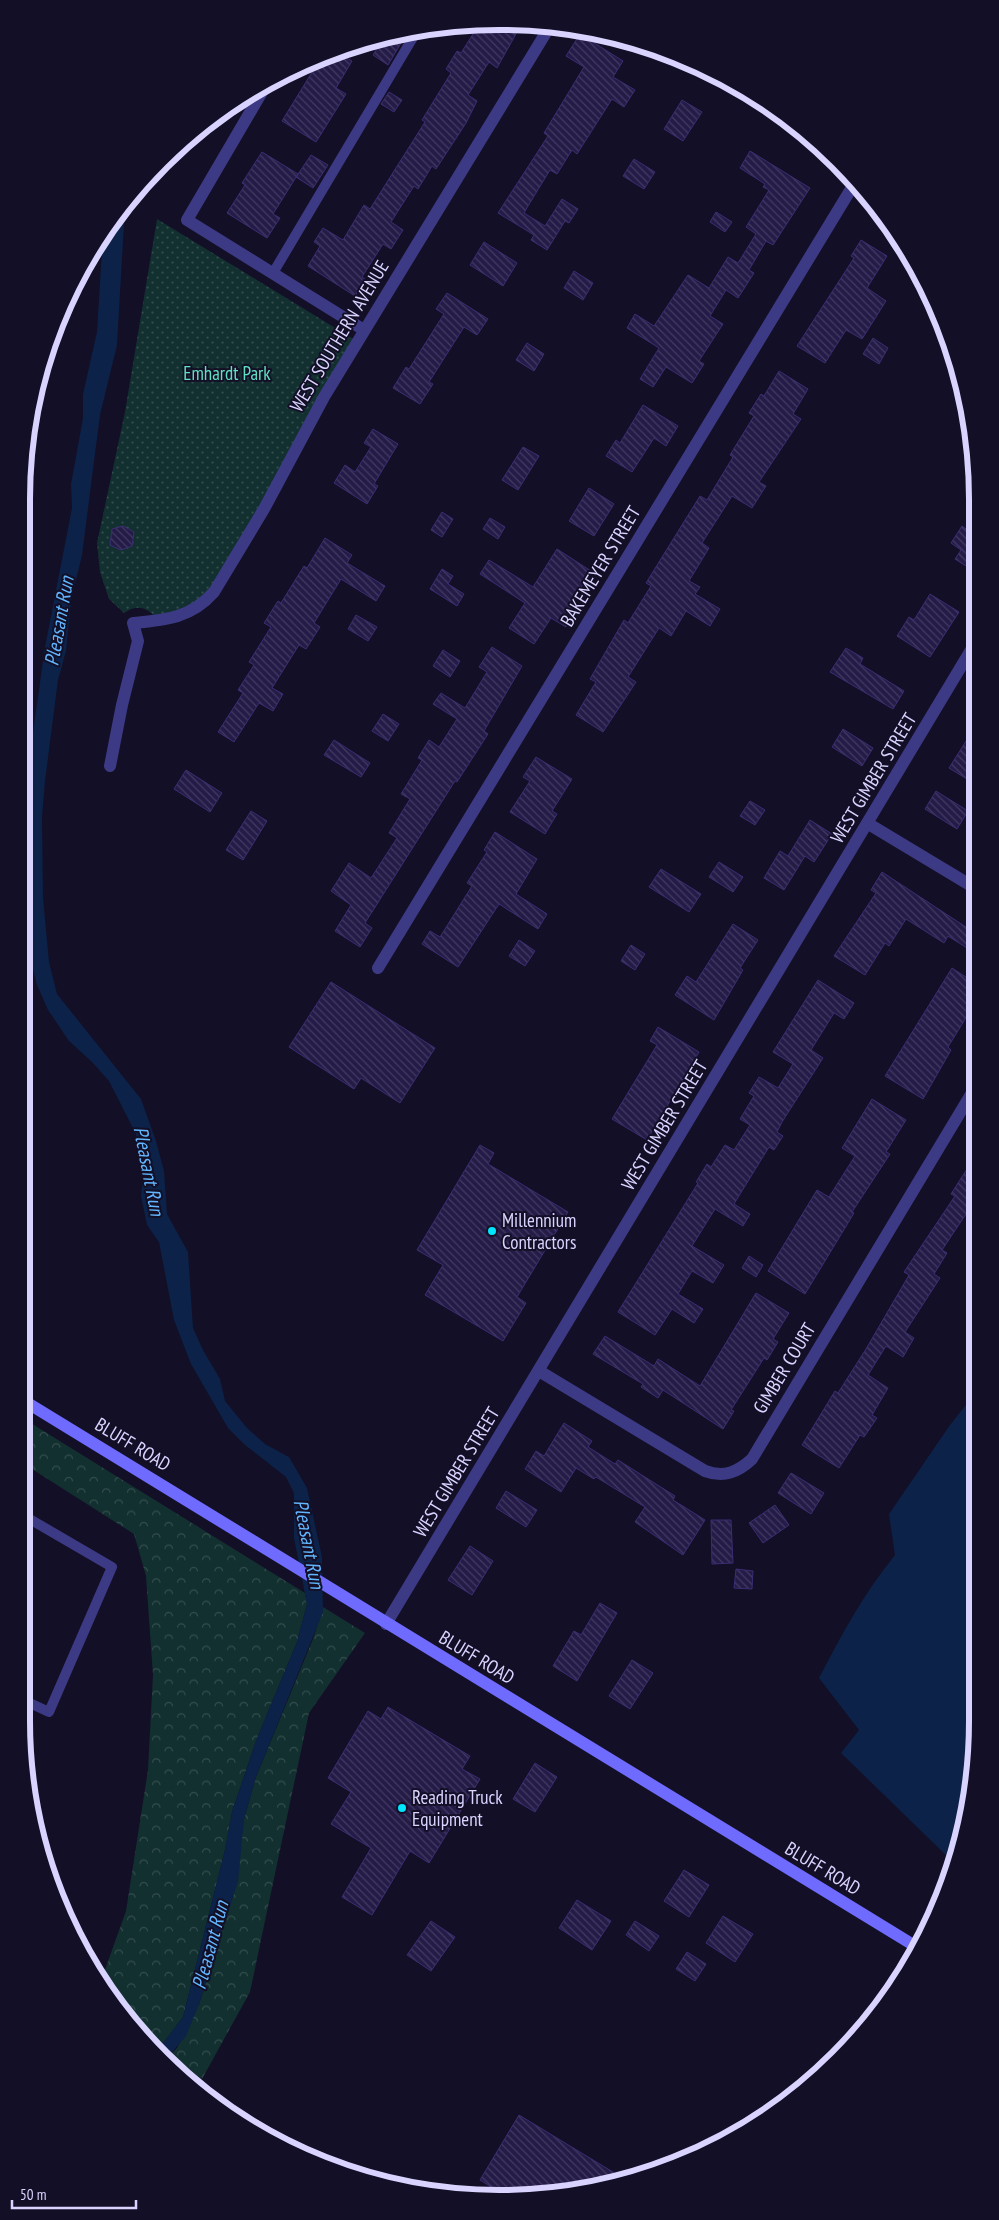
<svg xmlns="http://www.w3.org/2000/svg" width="999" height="2220" viewBox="0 0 999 2220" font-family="'PT Sans Narrow',sans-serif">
	<defs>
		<pattern id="forest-crowns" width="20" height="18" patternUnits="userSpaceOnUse" patternTransform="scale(1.25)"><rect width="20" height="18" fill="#12302f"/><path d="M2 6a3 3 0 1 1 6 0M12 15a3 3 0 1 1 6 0" fill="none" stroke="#344d4e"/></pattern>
		<pattern id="park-dots" width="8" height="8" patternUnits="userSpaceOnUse" patternTransform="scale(1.25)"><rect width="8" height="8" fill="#12302f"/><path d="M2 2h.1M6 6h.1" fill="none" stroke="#344d4e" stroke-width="1.8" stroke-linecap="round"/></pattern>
		<pattern id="building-back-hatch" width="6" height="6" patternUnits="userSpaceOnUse" patternTransform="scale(1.25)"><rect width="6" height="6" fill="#241b47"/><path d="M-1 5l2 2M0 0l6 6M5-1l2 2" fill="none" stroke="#433b63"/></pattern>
	</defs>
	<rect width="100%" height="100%" fill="#130f26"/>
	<!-- forest -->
	<path fill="url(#forest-crowns)" d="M21,1417L305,1593L307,1604L297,1642L256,1741L232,1812L225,1850L183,2017L164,2042L155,2048L140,2036L101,1981L126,1911L148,1770L153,1675L146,1576L134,1534L21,1462Z
		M323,1607L365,1633L309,1713L250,1992L202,2079L177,2061L174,2064L167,2058L177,2048L199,2004L224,1926L244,1819L256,1777L313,1639Z"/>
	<!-- park -->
	<path fill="url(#park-dots)" d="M157,219L355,340L220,579L194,609L155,616C144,606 136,605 124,613L109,599L100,572L97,543L125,412Z"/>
	<!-- water -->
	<path fill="#0c2248" d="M125,206L117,345L100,415L82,555L71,601L66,651L58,680L45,781L42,817L43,898L49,962L57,994L141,1099L156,1141L164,1171L167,1214L188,1252L193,1328L203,1350L220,1379L225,1401L247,1428L265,1444L289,1457L307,1488L322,1557L323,1612L256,1777L244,1819L238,1881L199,2004L186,2036L167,2058L155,2048L164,2042L183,2017L225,1850L232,1812L256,1741L297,1642L307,1604L294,1538V1493L286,1477L245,1445L228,1428L191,1364L174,1320L159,1242L147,1225L141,1196L144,1169L136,1134L109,1081L92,1062L69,1041L48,1010L37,985L24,934L26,850L22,815L23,780L33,732L45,647L72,508L71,484L83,418V394L97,332L103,233Z
		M977,1391L978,1721L968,1814L954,1863L841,1753L859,1730L819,1678C842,1634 864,1593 895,1555L889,1514L950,1425Z
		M44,1860L76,1920L81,1950L47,1875Z"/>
	<!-- building -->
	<path fill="url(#building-back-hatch)" stroke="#3b2d73" d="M499,21L522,23L497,68L489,62L468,95L477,101L466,123L436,169L432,166L418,189L414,186L391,222L403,230L391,249L383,244L362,277L365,279L355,296L308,266L320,246L314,242L323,228L343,240L364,205L370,209L425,122L422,120L451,73L446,69L457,51L461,53L480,23Z
		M580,34L623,61L613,77L635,90L624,107L612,99L577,154L572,150L557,174L550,170L528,206L524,213L545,226L562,199L578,209L569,223L565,221L547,250L531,240L534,235L498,213L548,136L544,133L584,67L566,56Z
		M389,36L401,43L388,65L373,55L384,37Z
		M337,52L352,61L336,88L346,94L316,142L282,121L322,56Z
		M389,92L402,100L394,112L381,104Z
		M682,100L702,112L683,141L664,129Z
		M750,151L810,188L773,245L766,241L749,270L754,273L738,298L726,290L710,316L723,324L699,361L704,364L692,383L666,367L653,387L640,379L659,348L627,328L635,314L654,326L688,275L709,288L728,257L738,263L756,234L746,227L769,190L763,187L765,184L740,168Z
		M262,152L298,174L273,214L280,218L267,238L227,213L245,185L242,183Z
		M311,155L328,165L313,188L296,177Z
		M634,159L655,172L644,189L623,176Z
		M716,212L732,222L725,232L710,222Z
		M861,240L887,256L867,288L886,301L862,339L846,330L825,363L797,346L854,258L851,256Z
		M484,242L517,263L503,286L470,265Z
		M574,271L593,283L583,300L564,288Z
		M447,293L488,319L477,335L464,327L429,382L433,384L420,404L393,388L406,367L409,369L444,314L436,309Z
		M873,338L888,348L879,364L863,354Z
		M527,343L544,354L534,371L516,360Z
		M779,371L808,389L793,414L801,419L759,482L766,486L752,508L732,496L702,543L709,548L689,581L700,587L695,594L720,609L710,626L686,611L671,636L659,628L628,677L636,682L603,732L576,715L596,682L590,679L624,620L628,623L651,586L646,583L700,496L707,500L733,457L730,455L754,416L749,413L761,394L764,396Z
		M643,405L678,426L666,446L654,438L632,472L606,456L616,440L620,443Z
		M373,429L398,444L374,484L378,486L367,504L334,483L345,465L355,472L371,447L364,443Z
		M523,447L539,456L518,490L502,480Z
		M589,488L614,504L594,536L569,521Z
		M442,512L453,519L442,537L431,530Z
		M490,518L505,527L498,539L483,529Z
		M123,526L134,532L132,546L121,550L110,545L112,529Z
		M962,526L972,533L974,530V571L955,559L961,550L951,543Z
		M325,538L352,555L347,563L385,586L376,601L341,579L314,623L320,627L306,649L299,645L272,688L283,694L273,711L259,703L234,742L218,732L243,693L238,690L254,665L249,662L271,627L264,623L278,601L281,603L304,566L307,568Z
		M557,549L591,571L571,604L578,608L566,627L551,618L534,644L509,628L525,603L480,574L489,560L533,587Z
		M442,569L453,576L448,584L464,594L457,606L430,589Z
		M930,594L959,612L930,657L897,636L909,617L914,620Z
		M356,615L377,627L368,641L348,629Z
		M492,647L522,666L484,731L488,734L457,782L455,781L365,923L372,928L360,947L335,931L351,905L331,891L349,863L371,878L397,838L389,833L410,799L401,794L422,760L418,758L429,740L439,747L457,719L433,704L441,693L465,708L487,672L479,667Z
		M846,648L863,658L860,664L904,691L893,709L830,672Z
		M443,650L460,661L450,677L433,666Z
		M383,714L399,724L388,741L372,731Z
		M975,727V784L949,768Z
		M843,729L873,748L862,766L832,747Z
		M334,740L370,763L361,777L324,755Z
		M536,757L572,779L552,811L557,814L545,834L510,812L530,781L523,777Z
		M186,770L222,793L210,812L174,789Z
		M936,791L968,811L957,829L925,809Z
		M750,801L765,810L755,825L740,816Z
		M251,811L267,821L243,860L226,850Z
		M810,820L832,834L814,862L805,856L784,890L764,878L780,851L788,856Z
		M495,832L537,859L516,894L547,914L538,929L499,904L458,967L422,944L430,931L440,937L472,886L467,883L487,852L484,850Z
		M719,862L743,877L733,892L709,877Z
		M661,869L701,894L689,912L649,887Z
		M882,872L975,933V953L948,936L944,943L906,919L889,946L885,943L865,975L834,956L876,893L871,890Z
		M733,924L758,940L740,968L743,970L714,1020L675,995L687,976L696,982Z
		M519,940L535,951L525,966L509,956Z
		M631,945L645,954L635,970L621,961Z
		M952,968L975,983V1003L948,1047L951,1050L923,1099L885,1076Z
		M818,980L854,1003L844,1019L834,1013L811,1050L823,1058L782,1122L777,1132L783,1136L774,1150L769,1147L734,1204L750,1214L743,1226L715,1209L692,1246L724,1265L713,1283L692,1271L678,1294L703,1309L694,1323L672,1309L655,1335L618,1312L698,1183L696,1182L707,1164L711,1167L725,1145L734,1150L750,1125L740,1119L754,1096L749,1093L759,1077L778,1088L793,1064L773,1052Z
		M331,982L435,1048L400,1103L361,1078L354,1089L289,1047Z
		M658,1027L699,1052L647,1140L612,1119L657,1045L650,1041Z
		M872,1099L906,1120L886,1152L890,1154L852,1212L854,1213L805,1294L768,1271L817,1190L829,1197L855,1156L842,1148Z
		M480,1145L494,1153L488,1164L568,1212L517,1297L526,1303L503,1341L425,1295L443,1265L417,1250Z
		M976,1155V1199L942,1250L947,1253L934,1274L940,1278L905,1332L914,1338L903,1357L886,1346L868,1375L888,1388L872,1415L877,1418L864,1437L860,1435L839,1468L802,1445L835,1391L838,1393L866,1349L909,1275L904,1272L955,1196L951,1194Z
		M749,1256L763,1265L756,1277L742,1268Z
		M756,1293L789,1313L773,1339L778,1342L767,1360L764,1358L731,1410L734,1411L723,1429L663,1390L658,1398L641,1387L643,1384L593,1354L605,1336L654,1366L658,1359L700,1386Z
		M564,1423L592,1441L588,1447L615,1464L618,1460L675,1496L673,1500L705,1520L683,1555L635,1522L645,1507L596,1477L594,1479L576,1468L561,1492L525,1469L536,1451L544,1456Z
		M791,1473L824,1493L811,1514L778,1493Z
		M506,1491L537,1510L526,1527L496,1508Z
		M775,1505L789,1525L763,1543L749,1523Z
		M711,1520H731L733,1563L712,1564Z
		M470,1546L493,1561L472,1595L448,1580Z
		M736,1569L753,1571L752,1589L734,1588Z
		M600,1603L617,1613L577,1681L553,1666L574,1631L581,1635Z
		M632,1660L653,1673L630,1709L609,1696Z
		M388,1707L470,1756L462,1769L480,1779L429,1863L410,1851L372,1915L342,1897L371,1848L331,1824L351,1792L328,1778L368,1711L381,1719Z
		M535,1763L557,1777L535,1812L513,1799Z
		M684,1870L709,1885L689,1917L664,1901Z
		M577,1900L611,1921L592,1950L559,1928Z
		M723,1916L753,1934L735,1962L706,1943Z
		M431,1921L455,1937L431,1971L407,1955Z
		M635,1921L659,1936L649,1951L626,1935Z
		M687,1952L706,1964L695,1981L676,1969Z
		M519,2115L626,2180L562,2195L501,2193L480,2180Z"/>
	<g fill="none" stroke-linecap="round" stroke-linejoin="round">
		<!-- lane -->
		<path stroke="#3d3a85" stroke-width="10" d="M273,273L418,29
			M21,1699L49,1712L112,1567L21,1514"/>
		<!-- street -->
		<path stroke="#3d3a85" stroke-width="12" d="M266,85L187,220L364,330
			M110,766L122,705L138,641L133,623C166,620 191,618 214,592L264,509L324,397L550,26
			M867,823L975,888
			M378,968L854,184
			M539,1371L705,1471C724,1478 738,1472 752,1459L976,1086
			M386,1624L974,645"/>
		<!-- secondary -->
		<path stroke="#6f6bff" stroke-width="12" d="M21,1399L915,1946"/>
	</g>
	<!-- markers -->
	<g fill="#00e5ff" stroke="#130f26" stroke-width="2">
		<circle cx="492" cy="1231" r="5"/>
		<circle cx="402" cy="1808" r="5"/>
	</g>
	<g text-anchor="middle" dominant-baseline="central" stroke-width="4" stroke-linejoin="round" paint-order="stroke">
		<!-- street labels -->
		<g font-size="19" fill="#d9d4ff" stroke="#130f26">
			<text transform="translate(339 336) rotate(-59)">WEST SOUTHERN AVENUE</text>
			<text transform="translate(600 566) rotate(-59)">BAKEMEYER STREET</text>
			<text transform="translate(873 778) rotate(-59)">WEST GIMBER STREET</text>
			<text transform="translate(664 1125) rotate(-59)">WEST GIMBER STREET</text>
			<text transform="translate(784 1368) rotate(-59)">GIMBER COURT</text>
			<text transform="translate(133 1444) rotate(31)">BLUFF ROAD</text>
			<text transform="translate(456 1472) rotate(-59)">WEST GIMBER STREET</text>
			<text transform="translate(477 1657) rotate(31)">BLUFF ROAD</text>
			<text transform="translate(823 1868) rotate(31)">BLUFF ROAD</text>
		</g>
		<!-- park labels -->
		<g font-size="19" fill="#5fe0c0" stroke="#130f26">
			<text x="227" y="373">Emhardt Park</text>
		</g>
		<!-- poi labels -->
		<g font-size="19" fill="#d9d4ff" stroke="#130f26" text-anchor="start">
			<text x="502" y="1220">Millennium<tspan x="502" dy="22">Contractors</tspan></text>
			<text x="412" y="1797">Reading Truck<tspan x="412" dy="22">Equipment</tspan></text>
		</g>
		<!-- water labels -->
		<g font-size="20" font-style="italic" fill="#62b6ff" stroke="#130f26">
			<text transform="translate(59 621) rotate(-80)">Pleasant Run</text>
			<text transform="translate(149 1171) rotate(79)">Pleasant Run</text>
			<text transform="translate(309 1544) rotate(79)">Pleasant Run</text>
			<text transform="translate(210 1945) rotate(-75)">Pleasant Run</text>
		</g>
	</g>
	<!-- crop -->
	<path d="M0 0H999V2220H0ZM499 30H500A469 469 0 0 1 969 499V1721A469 469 0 0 1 500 2190H499A469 469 0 0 1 30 1721V499A469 469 0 0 1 499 30Z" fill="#130f26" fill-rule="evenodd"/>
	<path fill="none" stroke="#d9d4ff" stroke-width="6" d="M499 30H500A469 469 0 0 1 969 499V1721A469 469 0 0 1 500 2190H499A469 469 0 0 1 30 1721V499A469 469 0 0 1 499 30Z"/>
	<!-- scale -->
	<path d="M12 2200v8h124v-8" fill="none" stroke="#d9d4ff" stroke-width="2.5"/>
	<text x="20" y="2200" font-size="15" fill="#d9d4ff" stroke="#130f26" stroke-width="4" paint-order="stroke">50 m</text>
</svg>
